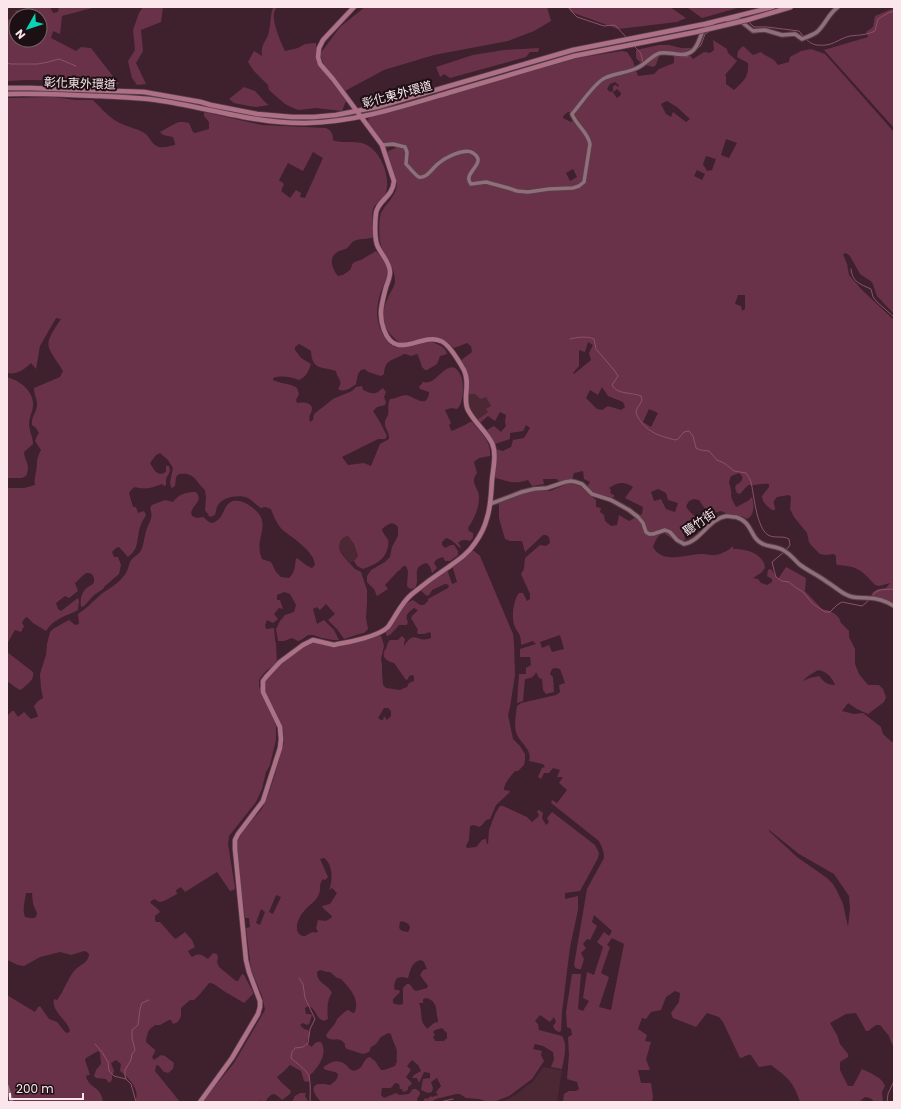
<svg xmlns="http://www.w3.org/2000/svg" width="901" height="1109" viewBox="0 0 901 1109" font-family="Poppins,'Noto Sans TC',sans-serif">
	<rect width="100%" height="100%" fill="#3e212c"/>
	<!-- built -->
	<path fill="#4c2835" d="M469,394H475L486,397L491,406L488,412L477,420L468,405L467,397Z
		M345,536H348L354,544L358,556L354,561L350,563L340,551V542L341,539Z
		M543,1067L562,1070L557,1102H501L516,1095L528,1085L532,1083Z"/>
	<!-- green -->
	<path fill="#6a3248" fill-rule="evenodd" d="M27,7H50L53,13L58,12L59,7H96L62,16L60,34L53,31L51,38L76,51L81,47L91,48L119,84H114L110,79L103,81L28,80L7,81V20L10,19L16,33V40H19L20,42L40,40V16H20L17,15L15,11L25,9Z
		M143,7H163L161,22L141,30L143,51L136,63L146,84L137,85L132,78L128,61L135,50L133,30L139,13Z
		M273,7H277C276,9 274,11 274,13C272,22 281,43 285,51L298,48L305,44L316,43V56L318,63L346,101L342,111L316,108L298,110L291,107L285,104L269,90L268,85L254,71L248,62L254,51L262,56C261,44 264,45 268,35C271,26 270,16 273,7Z
		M365,7H547L551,21L534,31L508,41L434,55L384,70L345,91L324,65L320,54L340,27Z
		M567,7H670L686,18L677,22L618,29L571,12Z
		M688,7H741L702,18L688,8Z
		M894,8V128L824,50L868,37L866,32L873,27L875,16Z
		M713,40L727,49L728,53L737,61L725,75L726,76V84L734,90C744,81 749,77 748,63L737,57L738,51L743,46L753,55L761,52L763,54L774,60L778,65L789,62L790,57L801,51L811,49L825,54L894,132V314L877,296L872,282L860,274L850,256L846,253L843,254L847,264L849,275L862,290L894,320V605C888,600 882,598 874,597L872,594L873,592L878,589L886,588L890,583L879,586L875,585C862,570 857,566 837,565L836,562V556L834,554L826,555L820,554L812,546L809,542L807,533L794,517L790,509L791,497L789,495L777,497C771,504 775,502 775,510H772C767,506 762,502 762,496L769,487V484C762,483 755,486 748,485L740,494L737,493L735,488L736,485C741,482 746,478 739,473L731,476C727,485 731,484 731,492C732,493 731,494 731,495C731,499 734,503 736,507L748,501L752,497C754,504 755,515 747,519L742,516L736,518L721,511L710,514L707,512L699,500L694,499L689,501L686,506C690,515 700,517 703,525L702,528C698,529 697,528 693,528C690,528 687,532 684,534L685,540L683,542L675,541L664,533C658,534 655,541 653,547C662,564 685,555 700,554C704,554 706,554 710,555C718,556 727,552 733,546V549C746,548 764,554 765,568L762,572L753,578L758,579L761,583L767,585L772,582V579L767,576L768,570L771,569L778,579L786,567L806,578L805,591L822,609L830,611L835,614L839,618L841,623L849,631V637L855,649V664L859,674L868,685H879L883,689L886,697L884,702L868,714L857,709L848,703L842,711L854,714L863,713L881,727L883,734L892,742H894V1047L891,1042L889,1036L880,1025H876L868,1031H866L856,1013L846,1014L830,1023L837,1035L840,1044L848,1054V1057L840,1062V1070L848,1086H853L862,1069C870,1073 882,1077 885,1086L882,1092L883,1102H875L870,1098L865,1097L859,1102H800C794,1082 787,1077 771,1065L759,1067L751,1055C747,1054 744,1058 740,1058L723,1022L719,1017L707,1013L696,1027L673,1018L671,1013L679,1002L680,993L675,991L666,997L661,1010L651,1012L646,1019L642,1018L638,1029L647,1035L645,1041L651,1042L646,1059L650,1070H638L641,1083H651L653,1097L652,1102H563L564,1094L569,1091H576L579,1089L577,1082L567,1079L569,1055L568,1037L572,1035L571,1029L567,1027L566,1012L572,974H581L578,1009L583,1011L589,1001L583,998L587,972L594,975L603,947L597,942L604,932L609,936L612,931L594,915L592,922L597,926L590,940L587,939L583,944L586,948L581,953L584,959L581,969C577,969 575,969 574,965L587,889L604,858C604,851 602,847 599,841L551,803L552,800L557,803L567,790L559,783L563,777H557L560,770L553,768L549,773H544L541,779L538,777L542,768L545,767L543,764L529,761C533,749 519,743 516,732C514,726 516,713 517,706L521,703L556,695L560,692L559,685L565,683L560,669L555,668L552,669L550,674L553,677L554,692L546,694L543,690L542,679L539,678L536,672C534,678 530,678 525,679L523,701L517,703L519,674H526V668L531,665L530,657H520V649L536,644L533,641L521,645C521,643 521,638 520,636C519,633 516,630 515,627C511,618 513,601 519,593H523L527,601L530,599V594L521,574L524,569L525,558L540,545L546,546L550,543L549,537L546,535H543L525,552L522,541H510L505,539L499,518V499L521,489L524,492L532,490L550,491L569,483L580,486L596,500V507L601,508L600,512L604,515L605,521L611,526L617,525L619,515L629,521L642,514L643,507L625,498L633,487C624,481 618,482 609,488L611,490L610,493L614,495V497C604,501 595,493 587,487L590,482L584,479L583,471L574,473L572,480L559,482L557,479H543L544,484L532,486L528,480C514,485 507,481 493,477L496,470V449L503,451L511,447L513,440L524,438L530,428L526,425L523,431L510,433V439L495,444L485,431L494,426L501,432L506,426L505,422L506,415L500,412L495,421L488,416L480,423L477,420L488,412L486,409L491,406L486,397L481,399L475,394H469V381L460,361L472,352L471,346L467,343L454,348C435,330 422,341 400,343C383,331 379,316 388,298C390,292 395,286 395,281C395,264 382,255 380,241C379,234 379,219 381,213C385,204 397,196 397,184C397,179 390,160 388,154V151L396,148L394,145L384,144L369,124L368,121L369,118L578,58L622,51L627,52L633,61L638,76L654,74L659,69L674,63V57L666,51L658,52L659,56L656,65L653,67L642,64L636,58V50L659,45H669L681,48H693L697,50L690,55L693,59L704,52L710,53L714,50ZM615,82L619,85L618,87L616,85L613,86V92L617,89L621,93V95L617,98L612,91L610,92L607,89L610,84ZM667,101L677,107L690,119L686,122L673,112L671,117L666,114L661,104ZM568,112H571L574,120L571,122L563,118L564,115ZM726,139L737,143L729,158L721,155ZM706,156L716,159L712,170L707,171L703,164ZM573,169L577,177L570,181L566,173ZM697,170L705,174L702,180L694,176ZM738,295H745V309L742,311L741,306L735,304ZM588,342L593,345L589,353L591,360L574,374L573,373L579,366V350L585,352ZM602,387L608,396L623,402L625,407L621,410L608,406L602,410L597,409L586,398L590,390L598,395ZM649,409L658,413L651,427L643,422ZM658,489L666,493L668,500L678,503L675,512L666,509L661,499L654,501L651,492ZM560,635L564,649L552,652L549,645L542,648L540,642ZM818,670C826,671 833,678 835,685C827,685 824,682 819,676L810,678L803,681L808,676ZM768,829L799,854L834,874L849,896L850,909L848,927L843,904L837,891L833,884L827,878L797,857L770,832ZM612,938L624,944L611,1010L599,1007L609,977L601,973L610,947L607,945Z
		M539,48L538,52H530L526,57L450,78L444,74L440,77L436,67L473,55L504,50Z
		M244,87L255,91L265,102L269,105L256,107L249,106L234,103L229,99Z
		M53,97L76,100H93C102,109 110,119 122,124C129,127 141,130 146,134C150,138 152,145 159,147C165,148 169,146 175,145V143L173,137L163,135L160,132C163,130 166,129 169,127C178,122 178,121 189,123L193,132L195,133L209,129V122L204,116V112L262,125L326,128C332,131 333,134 333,140L335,141C344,143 353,141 362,143C380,148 391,176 386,192C383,201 376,201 373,209C371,218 374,228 373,237C367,240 360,238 354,241C351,242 350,246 347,248C344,250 339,250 336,253C328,259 333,270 338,276L343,275L350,270L353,263L357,261L361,260L376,251C379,255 385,261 387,265C389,272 386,280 383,286C375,306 374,323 387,341C398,356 417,342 430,342C434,342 436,344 439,345C443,347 446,349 447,354L440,356L437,364L427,370H425L422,367L418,355L417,354L411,356L406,354H404C392,361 385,359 384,374L381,376L368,372L365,369L361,370L358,374L356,384C351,388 344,393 338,389C344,380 337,379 336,371C322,366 312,371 311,351L303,346L299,344L295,347V350L301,358L311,364C309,371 306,377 299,380C291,377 282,375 273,378V380C281,384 290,383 297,388L299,394L296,400L297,403C302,402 312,402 312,409C312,414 308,414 310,422L313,420L314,414L333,399L352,391L356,387L362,386L363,390C368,392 373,395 378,392C380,391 381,389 383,388L386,392L384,397L386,402L385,405L377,407L373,411L380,422L387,436L385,439H378L342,457L348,465L364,463L371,466L380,444L389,439C390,433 385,429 385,424C384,420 387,418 388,415C389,409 387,405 390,399C395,399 402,395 406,395C414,396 427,410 429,393V392L420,389L419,387L423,382C427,383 429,382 432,381C439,377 450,360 458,371C463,377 463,384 463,392C462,398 462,405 457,409L451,408L445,410L451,423L449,425L451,430L452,431L465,425L470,422H472C480,432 492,442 490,456L479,458L474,462L477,473C469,483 479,488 479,497C479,509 474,519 468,528L469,531L473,533V538L470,541C466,540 462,539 458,543L461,547L460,548C456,544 451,539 446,538L442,542V545L445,548L451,545H454L458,551V555L450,561H445L443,557L437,559L434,563L437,568L432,573C431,569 430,565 426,563C410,568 421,578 415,588L410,589L407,586L408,571L406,566H403L400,570L398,571L385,585L388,589L377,596L374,589L367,582V576L371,570L385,562L390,557L392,547L398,536V527C392,520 388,524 382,529C383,534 386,536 388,540C389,543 388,547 387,550C384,561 373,565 363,569L357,566L354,561L358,556L354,544L348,536C341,536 338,544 340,551C341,554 352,566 355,569C356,570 360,571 361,572L367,590V603L366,618L368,629L364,633L359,634L344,639L337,629L328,620L335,614L326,604L320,610L317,607L313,609L317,624L324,620L334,630L339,640H333L322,638L313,635H308L301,640L298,641L292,638L284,641H278L276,629L280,621L285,615L294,612L296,605L290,594L284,592L277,595V600H280L283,609L279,608L274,614L278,619L273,623L267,620L265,625L266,629L274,628L275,639L276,644L277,664L267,670L260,678L259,681V686L268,708L273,716L276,726V740L270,765L266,772L262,789L256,802L229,836L228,844L235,888L234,890L230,891L217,872L185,892L181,887L176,890L177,894L164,901L160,902L154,899L150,902C153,906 158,908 160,912L155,916V920L156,922H160L175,939L177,938L185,932L192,940L195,947L188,951L191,956L192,957C199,952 202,955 208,959L213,953L217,954L218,958L217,962L219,967L236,981H238L242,974L244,975L253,992V994L244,1003C239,1000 234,997 229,994C222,991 216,983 209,983L200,994L194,1000H190L181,1008V1016L178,1022L173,1024L171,1020H169L160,1025H155L150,1029L148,1032L146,1040V1042L155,1050V1052L152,1057L154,1060L161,1055L165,1056L174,1063L173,1069L168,1073L164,1072L158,1065L156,1066L155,1071L180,1102H135C141,1090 129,1078 120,1071L121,1064L116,1060L111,1063L114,1071L112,1076V1080L109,1083L106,1079L96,1078L94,1076L96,1070L101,1064L100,1053L98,1051L86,1058L85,1060L90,1075H87L86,1077C90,1089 101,1086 103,1102H7V995L35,1012L38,1007L40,1006L49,1019L57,1022L65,1032L68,1033L70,1031C68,1020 51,1012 54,999L57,1000C64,991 68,978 74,971C79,965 89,963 89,954L87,952L84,951L71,955L60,952L40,957L24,966L18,965L7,960V716L12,711H14L18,717L24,712L31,719L37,717L38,716L34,706L38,701L43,698L41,688L40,674L46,655L47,644L50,632L53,629L67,621L69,620L75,625L79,624L78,614C86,609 90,604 97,598C105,590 116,586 123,577C128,572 128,566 131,560C133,557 138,555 140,552C144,546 144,538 146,531C149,521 154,519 150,508L152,505L165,500L173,502C179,494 186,492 196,492C203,500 195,503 192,510C191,511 191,514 192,516L197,518L203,517L209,522L213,523C226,517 222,505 233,501C239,500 245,502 250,506C276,523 252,537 262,559L271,562L276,572L281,577L289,578C295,573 295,565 296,558C301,560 307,567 312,568L315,565C314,551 294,539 284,531C277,525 274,517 271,509L265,507L261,508C256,505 253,501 248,498C239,494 223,497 218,505C216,508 216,512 215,515L210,517L205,510L206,498L205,490C195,481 195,472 179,474L176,477L175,486L172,488L171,487L170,482L173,468L168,460L160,453L156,455L150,463C155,471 157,477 166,472V466H169L170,471L166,479V485L164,486L162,484C151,488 146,490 135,487L132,489L129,493L133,507H136L138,513L144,511L146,515C144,519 141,523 140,527C136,540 140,548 128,557L119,547L116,548L112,552L114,557H118L121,565L119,574L105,586L103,589L94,595L84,606L81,607C80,600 81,592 88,587C88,587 93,584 93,584C96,579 93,572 87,573C83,574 79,580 75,583L78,591L69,598L65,596L56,603L58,609L61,611C67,607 72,602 78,598L79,601L78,610C66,616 53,619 46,631L33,623L27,617L24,619L22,623L24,626L21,632L15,630L7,644V488H24L35,485C34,480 35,477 36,472C38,462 35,461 41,450L35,441L37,436L39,433L36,428L32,425C31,417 36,413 37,406C38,401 34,394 34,389V388L60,377L63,371C46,344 42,347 61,319L56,318L40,346L36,369L31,363C25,369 17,375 7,373V98ZM313,152L323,158L305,198L300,197L301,193L296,190L290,198L281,191L284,184L279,180L288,163L303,171ZM26,893H32L33,904L37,913L36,917C33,919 29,918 25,917C22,909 25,901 26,893Z
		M7,377C19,380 34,391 33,405C33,411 29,417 29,424C29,429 32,436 33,442V444L24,452C25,462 31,465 26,476L22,478H7Z
		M472,551H474L480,556L513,634L514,643L515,675L510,707L508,715L513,739L520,746L525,754V760L524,765L518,771H515C511,776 504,783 504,790L510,791L509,793L496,805L490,819L486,820L482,825L479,827L474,825L470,826L469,840L466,846L467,848L476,847C480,844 480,839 486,839L487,844H488L489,830L495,814L500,806H503L527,817L532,822L539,816L537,811L539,810L543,813L542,818L546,825L549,822L547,818L552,812L595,845L599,853L598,858L580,891L565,893V899L578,896V910L570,947L562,1012L561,1031L559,1032L555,1030L553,1026L556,1022L554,1017L550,1022L540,1015L535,1021L538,1024L539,1030L562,1036C568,1045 564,1058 562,1069L551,1067L554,1059L553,1052L543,1046L535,1044L533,1049L542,1051L541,1055L544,1061L532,1079L509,1096L496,1101H485L479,1099L466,1098L460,1094H456L436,1099L431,1102H423L425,1098L427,1099L431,1096L432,1097L438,1095L436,1092L441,1086L437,1078L431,1082L433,1088L432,1092L428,1093L421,1090L423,1079L430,1078V1073L424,1072L419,1083L417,1078H412L414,1075L421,1071L418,1065L412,1060L407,1066L411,1070L406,1077L411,1082L412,1084L408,1087V1090L403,1092L402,1089H400L399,1084L395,1083L391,1088H382L381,1095L384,1098L396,1093L399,1095L409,1094L413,1089H416L420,1092V1094L417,1099L418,1102H321C319,1099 316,1097 315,1094C309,1081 324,1084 330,1085C334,1082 338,1080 338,1074C334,1070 327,1072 323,1068C330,1062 337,1058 346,1065C349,1068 350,1070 354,1071C364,1068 361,1064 367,1058L370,1057L375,1061L381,1070H384L395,1066L397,1061C396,1057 397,1054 397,1051C396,1046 392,1040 391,1034L388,1033L381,1037L376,1044L371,1047L369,1052L363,1054L347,1049L345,1047V1044C338,1034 332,1044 326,1036C328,1030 336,1025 337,1019C341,1016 342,1013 348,1010L353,1013L355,1012C360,998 349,988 341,979L337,978L330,972H327L320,970L317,972C317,984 328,984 332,993C327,999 327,1011 328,1019L324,1021L320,1019C316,1015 315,1008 308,1006L305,1008L306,1014H310L312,1015L309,1024L307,1025L303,1023L300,1025L304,1029L308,1030L310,1035C306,1041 306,1043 312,1047C314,1044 316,1041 321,1042C328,1053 319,1067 310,1075V1079L308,1082L304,1081L301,1071L290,1065L283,1072L277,1077L281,1082L291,1091L290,1094L282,1100C274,1092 272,1092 265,1102H262L261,1100L259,1102H202L234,1063L265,1010L262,996L251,969L246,928L250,927L249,918H245L236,849C238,833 251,822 261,810C272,791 277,765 284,743V735L279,719L265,691L264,685L267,677L276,667L310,641L327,645L373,636H381L383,642L384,646L381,659L382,665V673L383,685L386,688L400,690L407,687L409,683L414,681V677L413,675L409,676L408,679L406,680L394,663C389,662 382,659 384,652C384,651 385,650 386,649C387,645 387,644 390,640H398L402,636L405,639L404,644V646C415,628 417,644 431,638V634L430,632L424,634H418L417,632L418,630L411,618L412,616L418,610L414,608C409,612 404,615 408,622L407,625H399L391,634L388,636L386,635V631C393,620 400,605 413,600L420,605H424L428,601V599L448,588L449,586L447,584H445L432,590L430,594L427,596L420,590L422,587L447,569L452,584L457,582L452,565ZM384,708H388L391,711V716L387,720L384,716L383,720H381L378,718ZM324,858C333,864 333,881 329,890L332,888L337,893L330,904L322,906L323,908L332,916L331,918L326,921L318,920L316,928L318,931L316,933L314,932C310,932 306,937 303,936C299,935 297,932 297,929C296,920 303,911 310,905C313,902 316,900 318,896C322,890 318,884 323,879L325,880L328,877L320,859ZM276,895L281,897L273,914L269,912ZM261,909L265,912L260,925L256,923ZM402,921C407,923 409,923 410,928L408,932L402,931L399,928L400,922ZM421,960L424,962L427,969L423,970L420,975L428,986L427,988L416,991C413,990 412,986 409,984H407L403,988V1004C399,1005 397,1005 393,1003V999L400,992L399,990H395C393,986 395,982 397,978L402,977L408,978C411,969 411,962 421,960ZM427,998C439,1003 435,1010 438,1020V1022L434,1023L427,1029L426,1027C419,1022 423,1011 419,1003H423V999ZM442,1028L447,1033V1038L444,1041H435L433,1037L435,1035L433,1032L435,1030Z
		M7,652L33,672C35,680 26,685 21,690L18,689L7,681Z
		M300,1093H306L305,1096L308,1101L310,1102H292L295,1096Z"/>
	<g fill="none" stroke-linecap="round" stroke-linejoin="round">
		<!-- stream -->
		<path stroke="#8f5068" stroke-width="1" d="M569,7L573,13L577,17L604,26L614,25L616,26L626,37
			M748,21L754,27H767L799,31L804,37
			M806,39C810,43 812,44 817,45C833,47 837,39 850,36C859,35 867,35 875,31L878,19L888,13L894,11
			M634,46C641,53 641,52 643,63
			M695,51L701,45L705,34L710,31
			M663,54L687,57L692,53
			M7,63L11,64H38L48,62L59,59L76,66
			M645,65L660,55
			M851,269C852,282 860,284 871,289L873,297L877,302L894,317
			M570,339C577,337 587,336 594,339L596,349L614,370L618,376L612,385C617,395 632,392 641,396L642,400C641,404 637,407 636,411C636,415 639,419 641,422C651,434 661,436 675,440L678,439L684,432L689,431L693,436L696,448L700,450L709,451L717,460L724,463L734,471L746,473C748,476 750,479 751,482C754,494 756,527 768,535C775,539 782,535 789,539L790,545L786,550
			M784,552L772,562L774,570L776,577L782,581L789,582L795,587L803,592L813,604L825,612H830L837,605L842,602L862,606L867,602L869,599
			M871,597C877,588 884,590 894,589
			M299,978L303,984L305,998L315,1019L310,1029L308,1043L303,1047L295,1048L292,1052L291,1058C296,1063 306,1069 309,1076C311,1084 310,1094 310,1102
			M95,1044L102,1052L108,1062L109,1071L114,1076L126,1079
			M136,1102L131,1084L126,1079L125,1076V1070L131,1060L132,1054L135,1050L132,1038V1030L138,1025L140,1009L142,1003L149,1000
			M440,1102L453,1099
			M887,1102L888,1094L894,1081"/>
		<defs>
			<path id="minor" d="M728,21L738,19L753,31L765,30L782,35L795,34L802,39C807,37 813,35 817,32C826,24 828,14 838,7
				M382,145L393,144L405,147L407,152L406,164C409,167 416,176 419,177C427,179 433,167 439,163C445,158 465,147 473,153C489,163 461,173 471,184L486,182L508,188L517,191L528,192L549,189L573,188L579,186L584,182L590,144C588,132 576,125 572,114C580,105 595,82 605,78C615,73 627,73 637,68C645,65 652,55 660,53C670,51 682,58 691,52C702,45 698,28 712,24
				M490,504L522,492L534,489L547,488L565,482L571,481L576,482L582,484L592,494L611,500L629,510L638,517L643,523L646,532L649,534H653L665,530L670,532L677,540L684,544C700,542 709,518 727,516C729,516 733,517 736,517C753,522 750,539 763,544C769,547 777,546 783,550C789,553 794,559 799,564C808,571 818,575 827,582C834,586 840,592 847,595C854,599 861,597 868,598C878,598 886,601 894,606
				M7,1086L12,1102"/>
			<path id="major" d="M7,88H30L144,92L201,102L211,105L257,114L292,117H314L336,115L377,107L573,50L705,24L773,7
				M7,94C38,93 70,95 101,96C119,97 138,97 156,100C206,107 255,124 306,123C355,122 401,107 448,93
				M200,1102L232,1058L258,1014L260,1007V1001L249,972L246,960L235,849V840L238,834L263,801L280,748L281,739L280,727L263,692V681L266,677L280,662L303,645L313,640L317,641L334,645L338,644C351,642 379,636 388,627C396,616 401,603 412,594C423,585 435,576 447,568C457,561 468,554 475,543C480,536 485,526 487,518C491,506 491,493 492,480C493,469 497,454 492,443C486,431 474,422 468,410C462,398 471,385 464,370C460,363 449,344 441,341C421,332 396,362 384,330C378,314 382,303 386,287C388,282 390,277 390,272C390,263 382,255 378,247C374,239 375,221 376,213C378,200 393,197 394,181L382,145L333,79L320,64L318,57L319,48L323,40L354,7"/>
		</defs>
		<!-- minor casing -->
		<use href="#minor" stroke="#583f48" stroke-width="5.5"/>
		<!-- major casing -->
		<use href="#major" stroke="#583f48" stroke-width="6"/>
		<!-- minor -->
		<use href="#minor" stroke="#916e7a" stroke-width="3.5"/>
		<!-- major -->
		<use href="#major" stroke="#ad7086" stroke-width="4.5"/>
		<defs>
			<path id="major-bridge" d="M448,93L574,56L696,32L747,20L791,7"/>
		</defs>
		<!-- major-bridge casing -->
		<use href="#major-bridge" stroke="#583f48" stroke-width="6" stroke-linecap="butt"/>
		<!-- major-bridge -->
		<use href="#major-bridge" stroke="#ad7086" stroke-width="4.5"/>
	</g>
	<g text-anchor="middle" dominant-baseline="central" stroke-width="4" stroke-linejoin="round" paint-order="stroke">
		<!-- street labels -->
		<g font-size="12" fill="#fbe6ec" stroke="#1d1014">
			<text transform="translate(80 83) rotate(2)">彰化東外環道</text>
			<text transform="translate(397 94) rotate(-15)">彰化東外環道</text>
			<text transform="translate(699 522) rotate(-35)">聽竹街</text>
		</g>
	</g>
	<!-- border -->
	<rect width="901" height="1109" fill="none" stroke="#fbe6ec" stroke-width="16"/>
	<!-- north arrow -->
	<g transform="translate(28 28) rotate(231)"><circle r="19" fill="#1d1014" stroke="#76666a"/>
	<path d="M0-3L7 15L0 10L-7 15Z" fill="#09d5b5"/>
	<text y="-6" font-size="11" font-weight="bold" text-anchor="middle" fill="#fbe6ec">N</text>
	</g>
	<!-- scale -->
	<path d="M10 1093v6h73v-6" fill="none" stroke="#fbe6ec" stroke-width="2"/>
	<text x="16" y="1093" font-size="12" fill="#fbe6ec" stroke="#1d1014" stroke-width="3" paint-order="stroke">200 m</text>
</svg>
